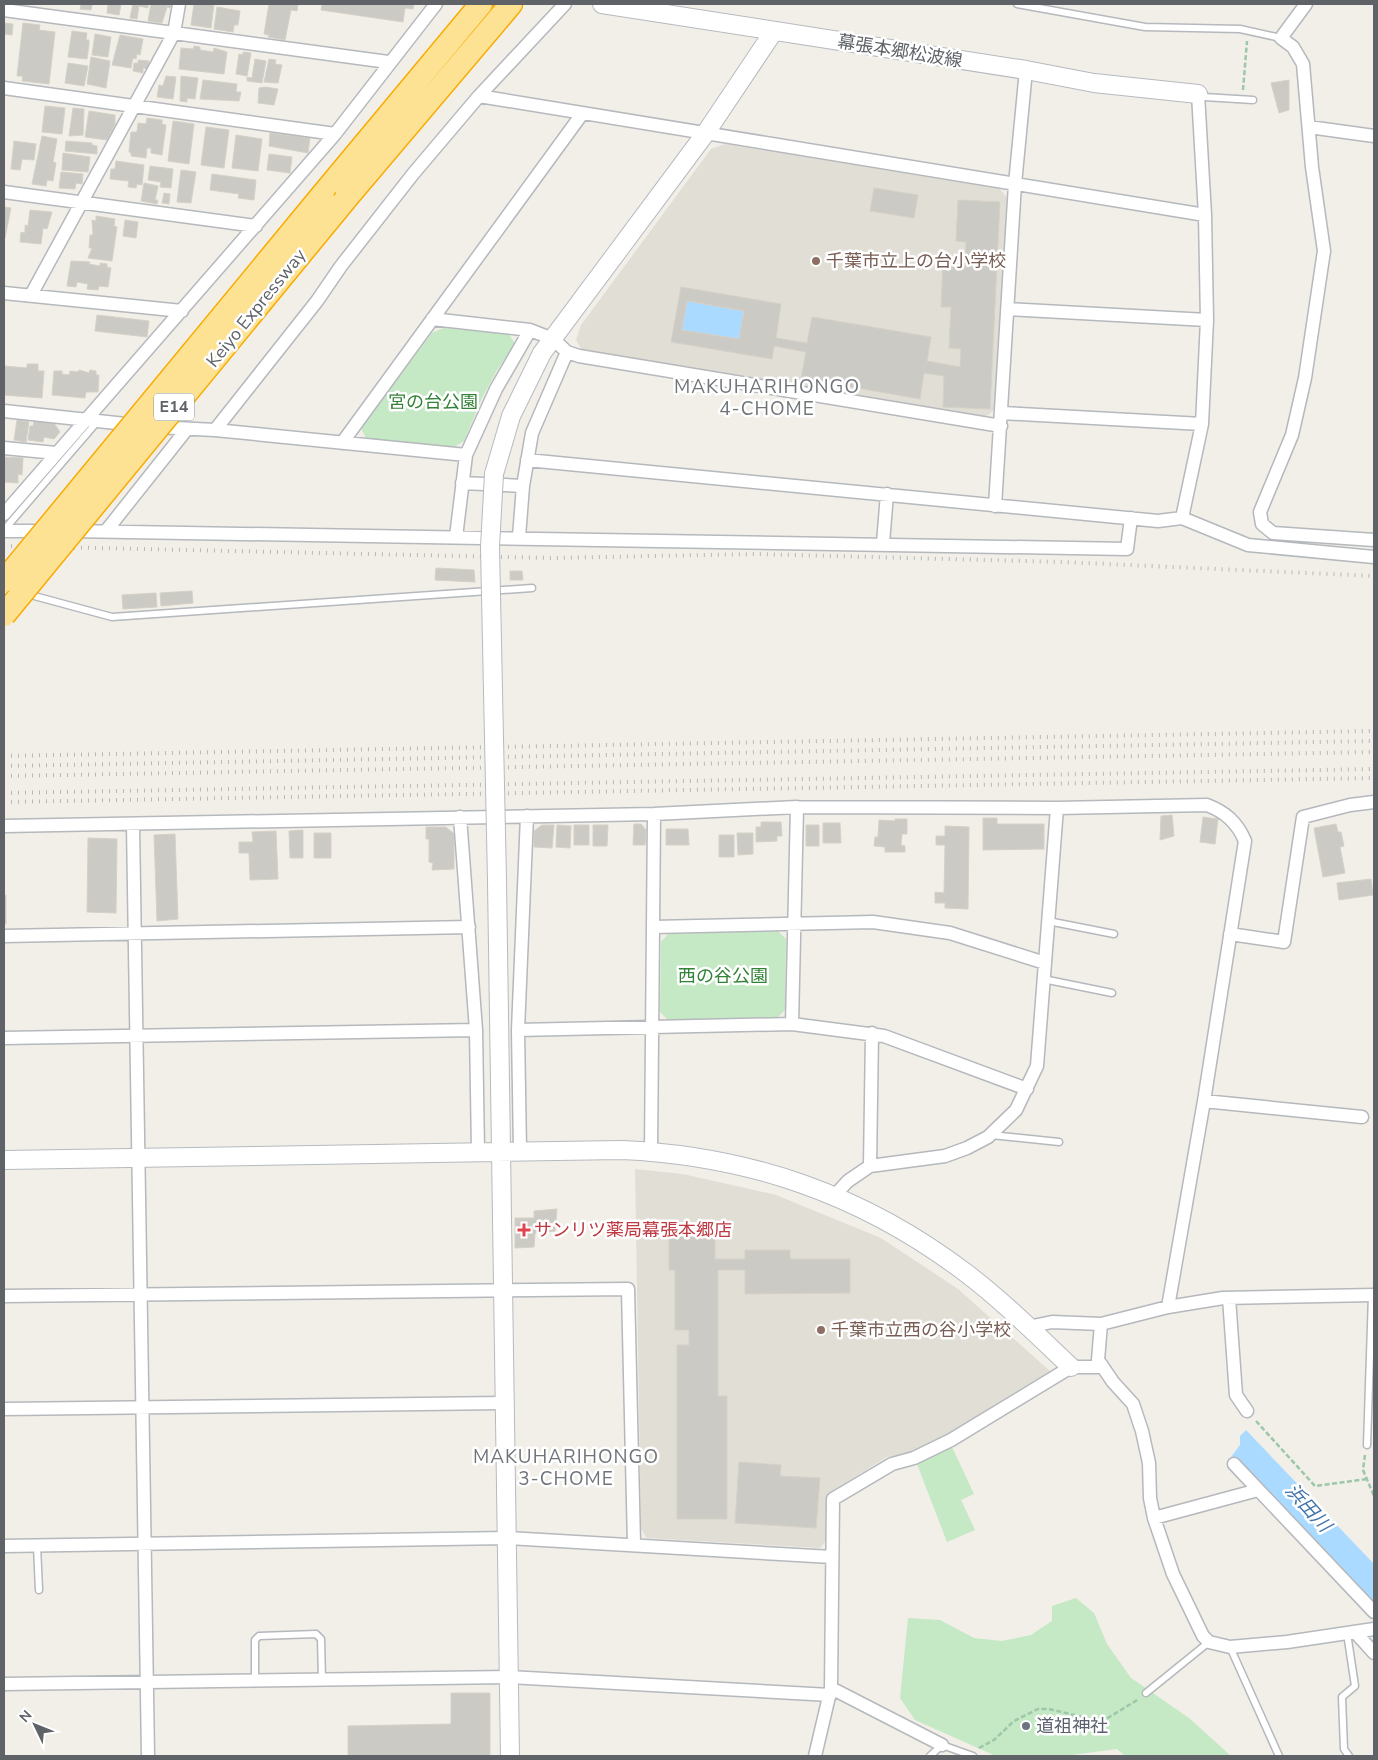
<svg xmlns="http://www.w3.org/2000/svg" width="1378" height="1760" viewBox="0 0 1378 1760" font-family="'Nunito Sans','Noto Sans JP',sans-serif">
	<rect width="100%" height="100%" fill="#f1efe8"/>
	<!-- education -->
	<path fill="#e1ded6" d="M725,144L1000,189L1007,198L995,409L986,417L582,350L576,340L581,325L711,149Z
		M635,1169L683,1174L776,1195L881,1238L958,1289L1050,1371L944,1436L910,1453L887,1457L827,1494V1540L820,1548L647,1538L641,1529Z"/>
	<!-- green -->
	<path fill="#c5e8c5" d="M443,328L509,334L515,344L497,370L482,398L464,441L454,447L366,438L361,428L432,333Z
		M778,931L786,939L785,1010L777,1018L668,1020L660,1012L661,942L668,934Z
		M952,1447L974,1494L961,1500L975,1530L947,1542L917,1464Z
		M1076,1598L1094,1613L1107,1644L1131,1678L1189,1718L1231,1756H1125L1117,1749L1064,1756H996L915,1720L900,1698L908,1618L940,1620L974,1638L1002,1641L1031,1635L1052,1621V1606Z"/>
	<!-- water -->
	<path fill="#aadaff" d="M687,301L744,311L739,339L682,330Z
		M1246,1430L1374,1564V1603L1231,1457L1240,1445V1436Z"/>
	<!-- building -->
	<path fill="#cccac5" stroke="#d6d1c6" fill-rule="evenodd" d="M81,4H96L92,5L91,10L80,9Z
		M108,4H121L119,15L107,13Z
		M133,4H148V8L139,6L137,19L130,18Z
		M151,4H171L170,8L167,7L162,23L148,21Z
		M194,4H214L211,28L191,25Z
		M269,4H298L297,11L291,10L285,40L268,37L269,35L264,34Z
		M322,4H414L413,9L405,8L403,22L321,10Z
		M217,7L240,11L238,25H234L233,32L214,29Z
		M4,23L13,24L12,35L4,34Z
		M23,23L40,25L39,30L55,32L49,84L22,81L23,76H17Z
		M72,31L87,33L86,40H89V45L87,59L68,57Z
		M95,34L111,37L108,57L92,55Z
		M120,35L143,39L140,55L137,54L136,59L133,58L131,68L112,65Z
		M194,46L200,47V50L213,52L214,48L227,52L224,74L179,69L181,48L193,49Z
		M243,52L251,53L247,76L236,74L239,54L243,55Z
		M91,57L110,61L106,88L87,84Z
		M255,59L266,61L262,83L247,81V77L252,78Z
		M269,59L276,60L275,64L282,65L278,83L264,82Z
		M138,60L149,61L148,69L143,68V73L133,71L134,63H138Z
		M68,63L88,66L84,86L65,83Z
		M166,76L176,77L173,99L157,97L159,85L163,86Z
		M181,76L198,78L195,99L187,98V102L180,101Z
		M203,80L237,84L236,92H241L239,101L200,99Z
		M1289,80V110L1279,113L1271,83Z
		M265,87L278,89L274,105L258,103L259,88Z
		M45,106L65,108L62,134L42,132Z
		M73,108L84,109L83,135L69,136Z
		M89,111L115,115V124L107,140L85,137Z
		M147,118L162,120V124L166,125L162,155L151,153V148H147L146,158L131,156V153L129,152L131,132H137L138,123L146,124Z
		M173,121L194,124L189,164L168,161Z
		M206,127L229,130L224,168L201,165Z
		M270,133L310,138L308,153L269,146Z
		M236,135L262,139L258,171L232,168Z
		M42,136L57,139L53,162L56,163L53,181L47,180L46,186L32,184Z
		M14,141L36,144L34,160L22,159L20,170L11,169Z
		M66,141L92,143V145L97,146V154L65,151Z
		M63,153L90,157L88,172L62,170Z
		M269,154L292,157L290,173L267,170Z
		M116,161L144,165L142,185L137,184L136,188L128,187L129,181L110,179L111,169H115Z
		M150,166L173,169L171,188L160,187L161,182L148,180Z
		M181,170L196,172L191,203L177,202Z
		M61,172L83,174L82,184L76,183L75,189L59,188Z
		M212,174L256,180L254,200L238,198L239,194L210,190Z
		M144,183L158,186L155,200H158L157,204L141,201Z
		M874,188L918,195L914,218L870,211Z
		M164,193L170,194L169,204L162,203Z
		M958,200L1000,202L990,409L943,407L944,376L924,373L920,399L801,378L806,352L774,346L772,359L671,342L681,287L781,304L776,338L807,343L812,317L931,337L927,361L960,367L961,349L949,348L951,307H941L943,263H965L966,242L956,241ZM687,301L744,311L739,339L682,330Z
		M4,207L11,208L5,238H4Z
		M30,210L52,212L47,229L43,228L41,244L20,242L21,232L25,233V225L28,226Z
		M96,216L115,219L114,226L117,227L112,261L88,258L92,248H89L90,235H93L92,220L96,221Z
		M125,220L138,222L136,238L123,236Z
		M71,261L90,262L89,264L100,266V263L107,264V267L111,268L108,287L99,286L98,290L87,289L88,284L77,282L76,287L67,286Z
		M97,315L149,321L147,337L95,331Z
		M27,364H38V371H44L42,398L4,395V366L27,368Z
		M79,370L89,373L90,370L96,371V375H99L98,392H86L85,398L52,395L54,371H62V374L69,375L70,371L78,372Z
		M17,420L29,422L26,442L14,440Z
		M34,421L54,423L60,432L54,439L44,437L43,442L28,440L30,426H33Z
		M4,457L23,458L22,475L18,474V483L4,482Z
		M436,568L474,570L475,582L435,580Z
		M510,571H522L523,580H510Z
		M192,591L193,603L161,606L160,593Z
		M156,593L157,607L123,609L122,595Z
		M1172,815L1174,836L1160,840L1161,816Z
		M1203,817L1218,819L1215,844L1200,842Z
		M983,818H997V824H1044V849L983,850Z
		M895,819H907V834H902L901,845L905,846V852H885V847L874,846L875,837H878L879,820L895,821Z
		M761,822H781L782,836H777V841L756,842V827H761Z
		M823,823H840L841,843H823Z
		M634,824H641L646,830L645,845H633Z
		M1336,824L1338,832H1341L1344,846L1340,847L1345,873L1323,877L1314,828Z
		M542,825H554L552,848L534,847V831Z
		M557,825L571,826L570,848L556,847Z
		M574,825H589V845H574Z
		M593,825H608L607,846H593Z
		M806,825H819V846H806Z
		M945,826L969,827L968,909L945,908V903H935V892L944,893L945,845H936V836H945Z
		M426,827H446L454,834V869L432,870L433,863L429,862V839H426Z
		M666,829H688L689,845H666Z
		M303,830V858H290L289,831Z
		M276,831L278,879L250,880L249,853H239V842H253L252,832Z
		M314,833H331V858H314Z
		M737,833H753V854L738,855Z
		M175,834L178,919L157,921L154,835Z
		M719,835H734V857H719Z
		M88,838L117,839L116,913L87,912Z
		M1371,879L1373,895L1339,900L1337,883Z
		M6,895V924H4V896Z
		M557,1209L555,1231L535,1233L534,1247L515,1248V1218H534V1211Z
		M669,1232H715V1259H745V1250H790V1259H850V1293L745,1294V1270H718V1396H727V1519H677V1345H689V1330H675V1270H669Z
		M739,1462L781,1465L780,1476L820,1478L816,1528L735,1523Z
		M451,1693H490V1756H348V1726L451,1724Z"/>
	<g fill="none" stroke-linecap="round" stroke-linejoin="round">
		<defs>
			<path id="lane" d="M1017,4L1145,27L1240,29L1281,38
				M1199,94L1204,97L1253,100
				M4,530L97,422
				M27,594L112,617L532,588
				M1048,921L1114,934
				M1043,979L1112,993
				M991,1135L1059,1142
				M1367,1445L1372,1295
				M37,1546L39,1590
				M1347,1633L1355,1686L1342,1697L1344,1749L1349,1756
				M1230,1647L1279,1756
				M255,1680V1640L259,1636L316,1634L321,1639L322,1680
				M1146,1693L1209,1642
				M930,1756L942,1745L973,1756"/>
			<path id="street" d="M1306,4L1281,38L1293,47L1303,64L1312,167L1324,251L1305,378L1292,435L1260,512L1262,524L1273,533L1374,540
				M4,10L388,62
				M4,88L335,134
				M479,96L1205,215
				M1309,127L1374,136
				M4,192L256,226
				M4,293L182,311
				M31,295L174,33L179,4
				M1008,309L1207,320
				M432,319L530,330L553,339L567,352L579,356L1001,426
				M4,411L135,425
				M1002,413L1202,424
				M155,427L215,430L466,455
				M215,430L317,301L341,266L413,174L479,96L565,4
				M342,443L582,114
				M4,448L56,453
				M527,460L1158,521L1182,518L1248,545L1374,557
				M462,483L523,486
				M995,506L1015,184L1026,70
				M4,514L335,134L436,4
				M1182,518L1202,424L1207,320L1205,215L1198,94
				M4,531H46
				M71,531L1127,549L1131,518
				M106,531L187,429
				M456,537L466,455L496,389L530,330
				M519,537L523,486L532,433L567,352
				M883,543L887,494
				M460,817L476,1030L478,1151
				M133,825L148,1756
				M4,826L654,814L797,807L1057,808L1207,805C1225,812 1237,822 1245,841L1204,1101L1168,1307
				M654,927L873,922L950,933L1045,963
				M1230,934L1284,942L1303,817L1350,805L1374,802
				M4,936L469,927
				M792,1024L797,807
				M518,1030L792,1024L884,1036L1027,1089
				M4,1038L476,1030
				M1204,1101L1362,1117
				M520,1151L518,1030L527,816
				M651,1151L654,814
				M870,1166L872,1033
				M835,1195L848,1181L870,1166L945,1156L967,1148L988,1137L1016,1110L1037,1066L1057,808
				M4,1296L628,1289L634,1544
				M1229,1298L1236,1395L1247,1411
				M1101,1324L1098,1360L1113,1382L1133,1404L1142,1431L1149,1463L1150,1498L1154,1518L1173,1574L1203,1636L1209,1642L1230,1647L1287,1642L1374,1629
				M1028,1327L1052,1322L1101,1324L1168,1307L1223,1298L1374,1295
				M4,1409L504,1403
				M1234,1464L1374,1612
				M1154,1518L1258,1490
				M4,1546L507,1538L832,1557
				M1355,1632L1374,1653
				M4,1684L509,1677L830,1695
				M831,1688L942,1745
				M815,1756L831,1688L833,1499L892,1464L914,1458L951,1440L1071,1367H1102"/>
			<path id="secondary" d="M602,4L1026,70L1094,83L1198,94
				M494,474L511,416L542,353L705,134L774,31
				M497,881L510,1756
				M4,1160L622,1150C751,1156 863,1195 966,1273C1003,1301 1037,1335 1071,1367"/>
			<path id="highway" d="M323,194L481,4
				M345,200L511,4"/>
		</defs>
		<!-- lane casing -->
		<use href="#lane" stroke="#b5b8bc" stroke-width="9"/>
		<!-- street casing -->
		<use href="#street" stroke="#b5b8bc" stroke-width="15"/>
		<!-- secondary casing -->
		<use href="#secondary" stroke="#b6babf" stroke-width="20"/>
		<!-- highway casing -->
		<use href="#highway" stroke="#f9ab00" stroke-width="25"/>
		<!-- path -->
		<path stroke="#9cc7a9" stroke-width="2.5" stroke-dasharray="5 2.5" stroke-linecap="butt" d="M1243,90L1247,41
			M1256,1421L1315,1486L1367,1479
			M1365,1455L1363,1470L1374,1496
			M979,1748L994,1740L1014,1721L1038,1709H1049L1100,1721L1106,1719L1139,1699"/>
		<!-- lane -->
		<use href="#lane" stroke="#fff" stroke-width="6"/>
		<!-- street -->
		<use href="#street" stroke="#fff" stroke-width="12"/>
		<!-- secondary -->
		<use href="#secondary" stroke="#fff" stroke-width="18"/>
		<!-- highway -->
		<use href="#highway" stroke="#fde293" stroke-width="22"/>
		<!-- rail -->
		<path stroke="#b6b7b8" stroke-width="4" stroke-dasharray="1 6" stroke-linecap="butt" d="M4,546L552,558L756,554L1062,562L1374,576
			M4,756L1374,731
			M4,766L1374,741
			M4,776L1374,752
			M4,793L1374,769
			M4,802L1374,778"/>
		<defs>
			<path id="secondary-bridge" d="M494,474L490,547L497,881"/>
			<path id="highway-bridge" d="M4,581L323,194
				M4,615L345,200"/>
		</defs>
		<!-- secondary-bridge casing -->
		<use href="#secondary-bridge" stroke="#b6babf" stroke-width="20" stroke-linecap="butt"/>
		<!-- highway-bridge casing -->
		<use href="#highway-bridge" stroke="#f9ab00" stroke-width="25" stroke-linecap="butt"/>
		<!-- secondary-bridge -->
		<use href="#secondary-bridge" stroke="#fff" stroke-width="18"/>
		<!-- highway-bridge -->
		<use href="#highway-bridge" stroke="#fde293" stroke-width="22"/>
	</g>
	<!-- markers -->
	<g fill="#8d6e63" stroke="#fff" stroke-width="2">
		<circle cx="816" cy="261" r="5"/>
		<circle cx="821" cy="1330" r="5"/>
	</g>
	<path fill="#e0444e" stroke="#fff" stroke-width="2" d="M521.5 1222.5h5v5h5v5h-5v5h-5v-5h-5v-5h5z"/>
	<circle fill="#6b7280" stroke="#fff" stroke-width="2" cx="1026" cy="1726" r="5"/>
	<g text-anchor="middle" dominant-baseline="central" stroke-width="5" stroke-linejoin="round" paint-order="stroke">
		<!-- shield labels -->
		<rect fill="#fff" stroke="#8f9295" stroke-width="1" x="154" y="393.5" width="40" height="27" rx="4"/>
		<g font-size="16" font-weight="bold" fill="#5f6368">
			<text x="174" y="407">E14</text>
		</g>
		<!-- street labels -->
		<g font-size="18" fill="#5f6368" stroke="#fff">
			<text transform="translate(900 51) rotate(9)">幕張本郷松波線</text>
			<text transform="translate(256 308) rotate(-51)">Keiyo Expressway</text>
		</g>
		<!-- education labels -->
		<g font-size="18" fill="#785e54" stroke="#fff" text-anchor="start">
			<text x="826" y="261">千葉市立上の台小学校</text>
			<text x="831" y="1330">千葉市立西の谷小学校</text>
		</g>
		<!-- park labels -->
		<g font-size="18" fill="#348238" stroke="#fff">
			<text x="433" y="402">宮の台公園</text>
			<text x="723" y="976">西の谷公園</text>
		</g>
		<!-- health labels -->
		<g font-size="18" fill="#be3a42" stroke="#fff" text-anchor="start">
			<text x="534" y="1230">サンリツ薬局幕張本郷店</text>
		</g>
		<!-- worship labels -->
		<g font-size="18" fill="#5b616d" stroke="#fff" text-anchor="start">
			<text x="1036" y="1726">道祖神社</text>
		</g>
		<!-- neighbourhood labels -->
		<g font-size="19" letter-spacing="1" fill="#70757a" stroke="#fff">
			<text x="767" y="387">MAKUHARIHONGO<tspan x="767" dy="22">4-CHOME</tspan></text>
			<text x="566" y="1457">MAKUHARIHONGO<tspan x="566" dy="22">3-CHOME</tspan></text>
		</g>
		<!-- water labels -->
		<g font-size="19" font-style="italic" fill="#4174aa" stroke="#fff">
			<text transform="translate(1308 1508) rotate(48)">浜田川</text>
		</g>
	</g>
	<!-- border -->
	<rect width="1378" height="1760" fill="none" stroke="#5f6368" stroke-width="10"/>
	<!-- north arrow -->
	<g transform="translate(35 1725) rotate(313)" stroke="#ffffff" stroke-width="4" paint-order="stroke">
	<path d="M0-4L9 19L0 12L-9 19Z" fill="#5f6368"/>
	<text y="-8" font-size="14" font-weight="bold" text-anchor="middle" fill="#5f6368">N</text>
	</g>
</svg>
